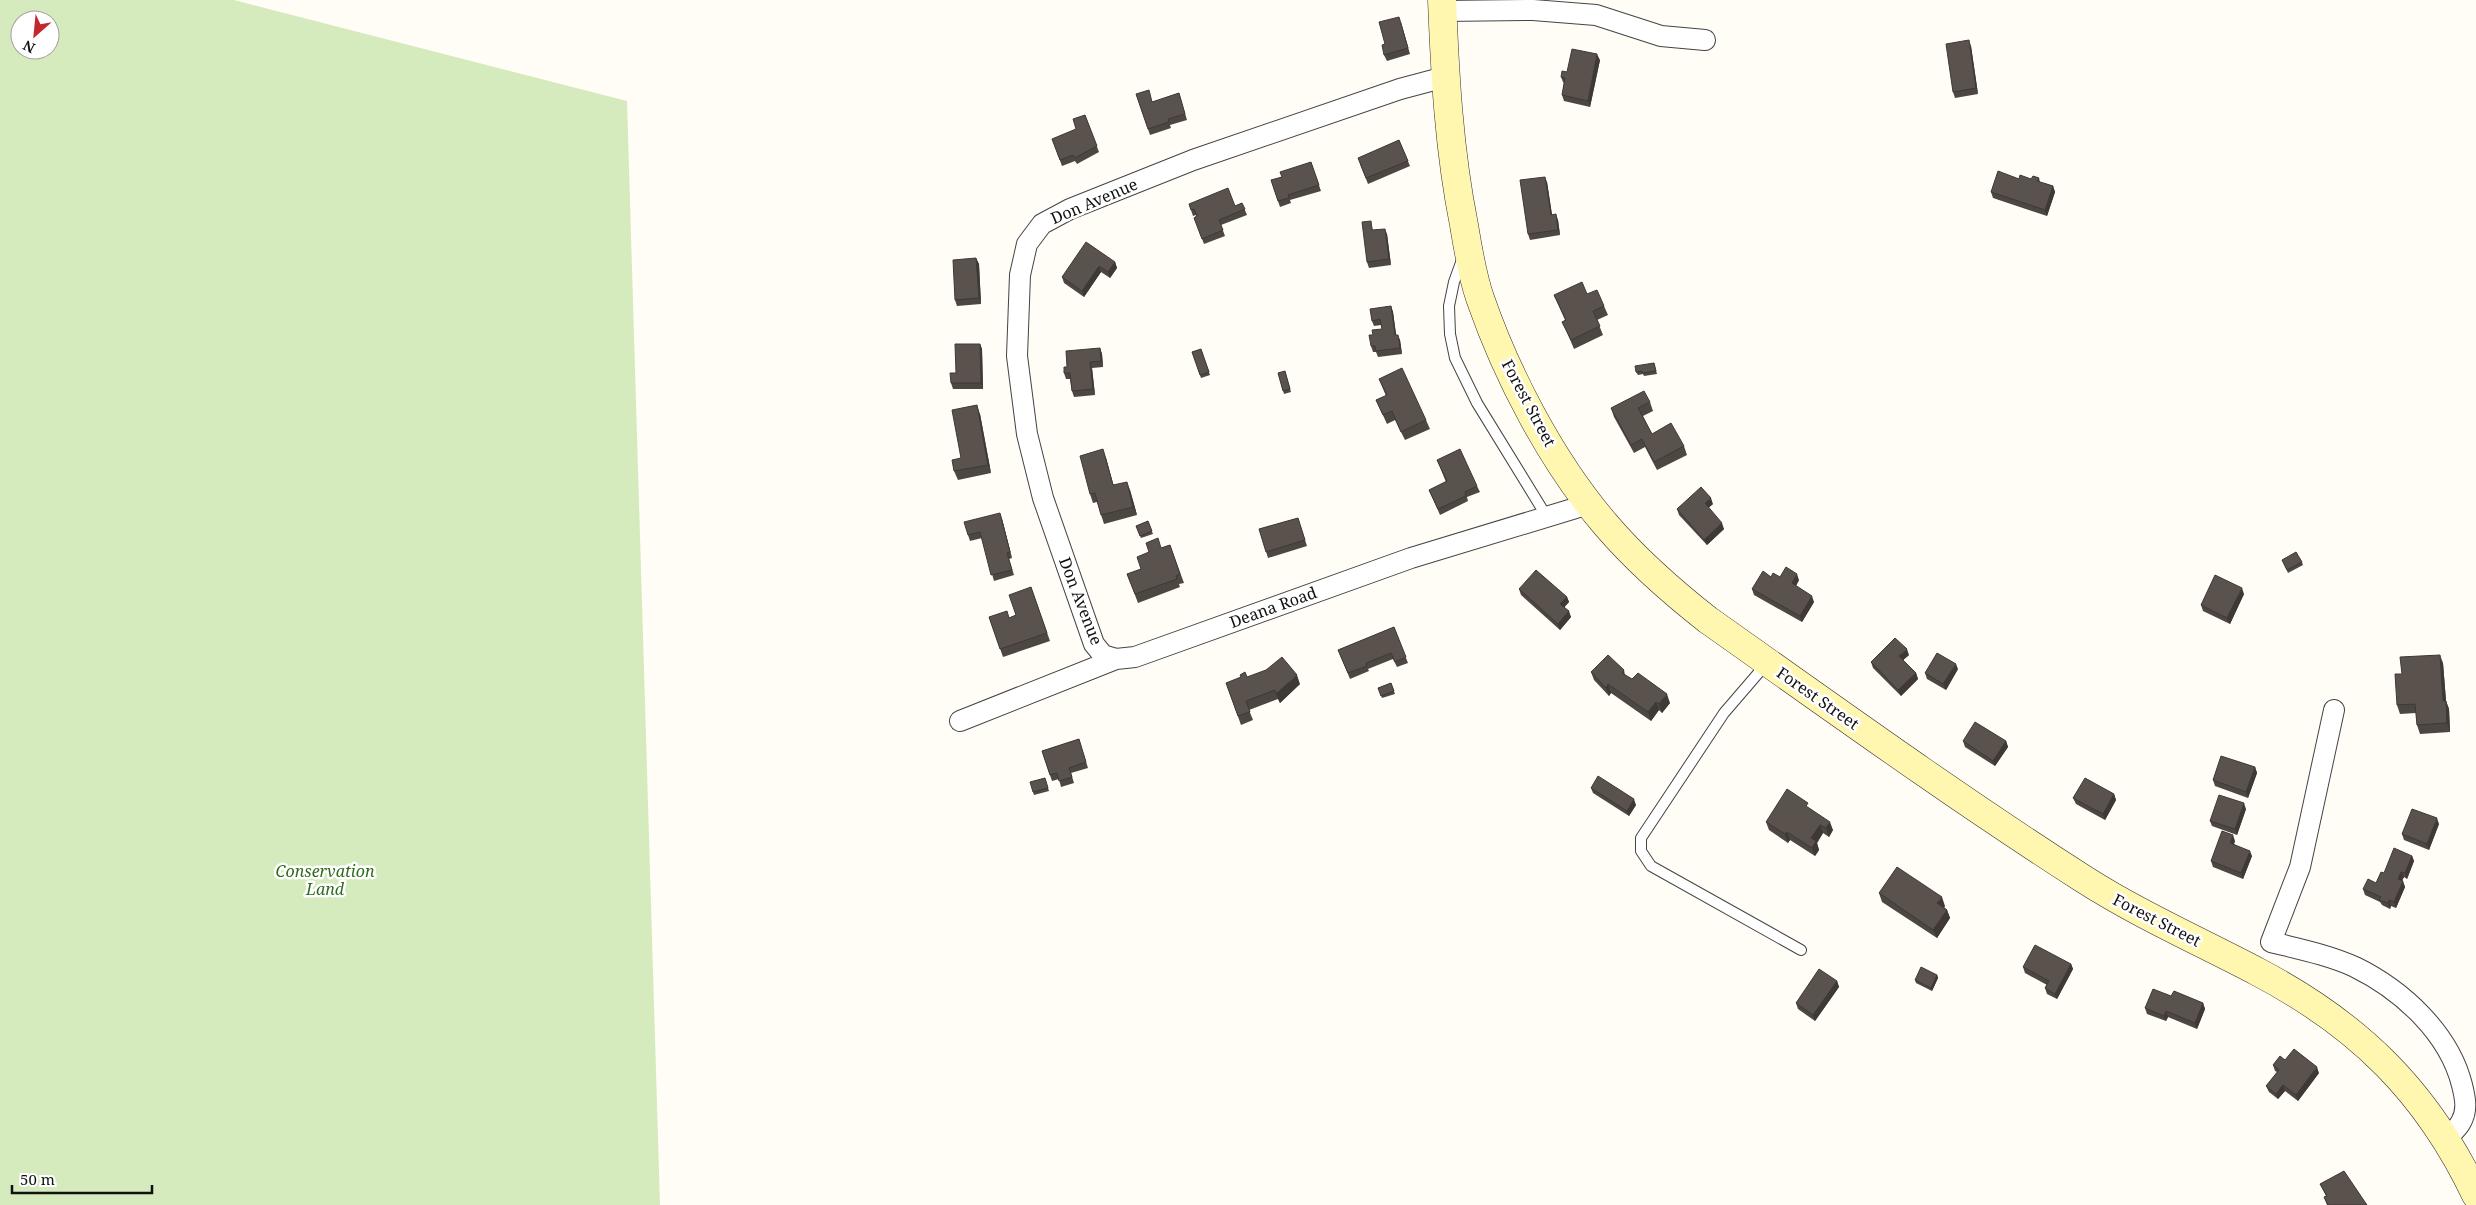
<svg xmlns="http://www.w3.org/2000/svg" width="2476" height="1205" viewBox="0 0 2476 1205" font-family="'Noto Serif',serif">
	<rect width="100%" height="100%" fill="#fffdf5"/>
	<!-- green -->
	<path fill="#d5ebbd" fill-rule="evenodd" d="M0,0H234L627,101L660,1205H0ZM20,20H50V50H20Z"/>
	<g fill="none" stroke-linecap="round" stroke-linejoin="round">
		<defs>
			<path id="lane" d="M1463,257L1454,282L1449,306L1450,334L1455,358L1477,403L1547,517
				M1767,663L1724,713L1641,838V851L1651,866L1801,950"/>
			<path id="street" d="M1442,11L1533,10L1596,15L1661,36L1705,40
				M1116,659L1103,655L1094,644L1043,498L1027,434L1017,356L1020,275L1027,244L1042,224L1070,209L1193,160L1400,89L1445,77
				M2334,710L2300,867L2271,942C2299,949 2329,955 2355,967C2402,990 2449,1033 2462,1085C2465,1097 2468,1110 2461,1122C2458,1128 2451,1134 2446,1139
				M960,721L1116,659L1135,657L1411,558L1589,504"/>
			<path id="secondary" d="M1442,0C1445,76 1449,150 1464,225C1468,249 1472,275 1480,298C1507,376 1552,462 1606,525C1636,560 1671,591 1708,620C1831,707 1954,796 2082,878C2138,914 2199,941 2258,972C2359,1025 2427,1092 2476,1195"/>
		</defs>
		<!-- lane casing -->
		<use href="#lane" stroke="#444" stroke-width="12"/>
		<!-- street casing -->
		<use href="#street" stroke="#444" stroke-width="22"/>
		<!-- secondary casing -->
		<use href="#secondary" stroke="#333" stroke-width="29"/>
		<!-- lane -->
		<use href="#lane" stroke="#fff" stroke-width="10"/>
		<!-- street -->
		<use href="#street" stroke="#fff" stroke-width="20"/>
		<!-- secondary -->
		<use href="#secondary" stroke="#fff6b0" stroke-width="28"/>
	</g>
	<!-- wall -->
	<path fill="#4d4742" d="M1401,22L1410,54L1387,61L1384,55L1385,44Z
		M1971,46L1978,94L1955,98L1953,92Z
		M1600,60L1590,107L1564,101L1562,95L1564,83L1563,82L1561,77L1567,72Z
		M1179,93L1187,120L1170,125L1171,128L1150,135L1136,94L1153,102Z
		M1085,115L1099,152L1077,164L1075,161L1062,166L1052,139L1076,130Z
		M1399,140L1410,166L1368,184L1360,164Z
		M1311,162L1321,191L1290,200L1291,203L1280,207L1271,180L1282,177Z
		M2039,178L2040,182L2053,186L2055,192L2047,216L1993,198L1991,192L2019,179H2031Z
		M1547,182L1552,215L1558,220L1560,235L1530,240L1528,234Z
		M1242,203L1247,215L1221,225L1225,236L1204,244L1194,218L1196,216V215L1193,216L1189,204L1235,206Z
		M1373,226V230L1387,234L1391,265L1369,268L1367,262Z
		M976,258L979,264L981,304L957,306L955,300Z
		M1115,262L1117,268L1110,278L1101,272L1084,297L1064,283L1062,277Z
		M1587,294L1604,306L1608,315L1597,320L1603,335L1574,349L1566,330L1562,322L1565,320L1554,295Z
		M1391,306L1393,312L1396,335L1400,340L1402,354L1378,357L1376,352H1373L1371,346L1373,335L1382,329L1381,325L1374,326L1372,321Z
		M980,344L982,349L983,389H953L951,383L956,373Z
		M1100,348L1102,354L1103,367L1092,368L1095,395L1074,397L1072,391L1070,379H1066L1064,373L1067,367Z
		M1201,349L1210,375L1201,378L1192,352Z
		M1654,363L1657,374L1644,376L1643,374L1638,375L1636,372Z
		M1285,371L1291,392L1284,394L1278,373Z
		M1379,379L1426,420L1430,429L1405,440L1395,420L1387,424L1376,400L1386,396Z
		M1650,402L1653,411L1643,416L1652,434L1684,446L1687,455L1657,470L1645,447L1634,453L1614,417L1611,408Z
		M980,414L991,473L958,480L954,471L961,458Z
		M1106,458L1113,485L1130,490L1137,515L1104,524L1097,502L1093,503L1090,494Z
		M1437,460L1477,486L1480,492L1467,497L1468,501L1440,515L1429,490L1446,482Z
		M1713,504L1708,508L1724,529L1707,545L1679,515L1677,509Z
		M1298,518L1307,546L1268,558L1259,529Z
		M1002,519L1012,558L1009,559L1014,575L994,581L982,538L970,541L968,535Z
		M1148,521L1153,534L1141,538L1136,526Z
		M1170,545L1184,583L1179,584L1180,587L1138,603L1127,574L1141,569L1161,548Z
		M2282,560L2302,562L2303,565L2288,573Z
		M1771,577H1780L1799,580L1796,586L1814,602L1802,622L1754,595L1752,589Z
		M1031,587L1050,641L1003,657L989,617L1009,618L1016,615Z
		M1519,589L1567,597L1569,602L1564,607L1571,617L1560,630L1521,595Z
		M2244,594L2230,624L2203,611L2201,605Z
		M1394,627L1408,663L1397,667L1393,659L1368,669L1369,671L1350,679L1338,650Z
		M1909,655L1903,660L1916,673L1918,679L1901,696L1873,668L1871,662Z
		M2443,663L2446,701L2449,709L2450,732L2420,734L2417,725L2416,713L2400,714L2397,705L2402,674Z
		M1958,669L1946,690L1927,679L1925,673Z
		M1624,670L1625,675L1670,703L1662,713L1659,710L1651,721L1611,693L1609,696L1594,680L1591,672Z
		M1247,677L1300,684L1280,703L1278,699L1249,710L1253,720L1241,725L1226,683Z
		M1391,683L1395,694L1382,698L1378,688Z
		M1079,739L1088,768L1071,773L1074,783L1061,787L1059,779L1052,781L1042,751Z
		M1963,741H2006L2008,747L1995,766L1965,747Z
		M2255,767L2257,773L2248,798L2215,786L2213,780Z
		M1046,781L1049,791L1034,795L1033,792Z
		M1591,788L1636,805L1629,816L1593,793Z
		M2114,794L2116,800L2105,820L2076,804L2073,798Z
		M1811,809L1833,830L1829,837L1823,833L1817,843L1819,850L1815,856L1790,840L1788,843L1769,830L1766,822Z
		M2246,809L2237,835L2212,826L2210,821Z
		M2439,824L2429,850L2404,840L2402,834Z
		M2235,841L2234,844L2252,856L2243,879L2213,867L2211,861Z
		M2412,856L2414,861L2407,879L2404,877L2402,880L2405,887L2396,908L2391,906L2390,909L2382,905L2380,902L2365,895L2363,889L2376,883L2384,873Z
		M1879,893L1945,906L1944,907L1947,910L1950,918L1937,938L1882,902Z
		M2071,964L2073,969L2057,999L2047,994L2045,988L2047,985L2025,973L2023,967Z
		M1937,975L1938,978L1932,991L1916,983L1915,980Z
		M1837,981L1839,987L1815,1021L1798,1009L1796,1003Z
		M2171,996L2203,1003L2205,1009L2197,1029L2168,1017L2166,1021L2147,1014L2145,1008Z
		M2285,1060L2319,1073L2298,1101L2285,1091L2278,1099L2269,1092L2266,1086L2277,1072L2275,1071L2273,1065Z
		M2320,1184L2367,1205H2327L2324,1197L2326,1196Z"/>
	<!-- shaded-wall -->
	<path fill="#3f3936" d="M1969,40L1971,46L1978,94L1976,88Z
		M1597,54L1600,60L1590,107L1588,101Z
		M1545,177L1547,182L1553,221L1551,215Z
		M2053,186L2055,192L2047,216L2045,210Z
		M1556,214L1558,220L1560,235L1558,230Z
		M1385,229L1387,234L1391,265L1389,259Z
		M976,258L979,264L981,304L979,298Z
		M1115,262L1117,268L1110,278L1108,272Z
		M1099,266L1101,272L1084,297L1082,291Z
		M1391,306L1393,312L1397,341L1395,335Z
		M1398,335L1400,340L1402,354L1400,348Z
		M980,344L982,349L983,389L981,383Z
		M1100,348L1102,354L1103,367L1101,361Z
		M1090,362L1092,368L1095,395L1093,389Z
		M977,405L980,414L991,473L988,465Z
		M1103,449L1106,458L1116,494L1113,485Z
		M1127,482L1130,490L1137,515L1133,507Z
		M1711,498L1713,504L1707,509L1705,503Z
		M1000,513L1002,519L1012,558L1010,552Z
		M1722,523L1724,529L1707,545L1704,540Z
		M1797,574L1799,580L1794,589L1792,583Z
		M2242,588L2244,594L2230,624L2227,618Z
		M1812,596L1814,602L1802,622L1800,616Z
		M1567,597L1569,602L1562,610L1560,604Z
		M1569,611L1571,617L1560,630L1558,624Z
		M1907,649L1909,655L1901,662L1899,656Z
		M2440,655L2443,663L2446,701L2449,709L2450,732L2447,723L2443,701Z
		M1956,664L1958,669L1946,690L1943,684Z
		M1916,673L1918,679L1901,696L1898,690Z
		M1297,675L1300,684L1280,703L1276,694Z
		M1608,684L1611,693L1609,696L1606,688Z
		M1667,694L1670,703L1662,713L1659,704Z
		M1656,702L1659,710L1651,721L1648,712Z
		M2006,741L2008,747L1995,766L1993,761Z
		M2255,767L2257,773L2248,798L2246,792Z
		M2114,794L2116,800L2105,820L2103,814Z
		M1634,799L1636,805L1629,816L1627,811Z
		M2244,803L2246,809L2237,835L2235,829Z
		M2437,818L2439,824L2429,850L2427,844Z
		M1830,822L1833,830L1829,837L1826,828Z
		M1820,825L1823,833L1817,843L1819,850L1815,856L1812,848L1811,838Z
		M1787,832L1790,840L1788,843L1785,834Z
		M2233,835L2235,841L2232,849L2230,843Z
		M2250,851L2252,856L2243,879L2241,873Z
		M2412,856L2414,861L2407,879L2405,873Z
		M2401,872L2404,877L2400,885L2398,879Z
		M2403,881L2405,887L2396,908L2394,902Z
		M1942,897L1945,906L1941,912L1937,903Z
		M2389,900L2391,906L2390,909L2388,903Z
		M1947,910L1950,918L1937,938L1933,930Z
		M2071,964L2073,969L2057,999L2055,994Z
		M1937,975L1938,978L1932,991L1931,988Z
		M1837,981L1839,987L1815,1021L1813,1015Z
		M2203,1003L2205,1009L2197,1029L2195,1023Z
		M2166,1011L2168,1017L2166,1021L2164,1016Z
		M2317,1067L2319,1073L2298,1101L2296,1095Z
		M2283,1085L2285,1091L2278,1099L2276,1094Z"/>
	<!-- building -->
	<path fill="#5a524d" stroke="#3f3936" d="M1399,17L1408,48L1384,55L1382,45L1385,44L1379,22Z
		M1969,40L1976,88L1953,92L1946,44Z
		M1572,49L1597,54L1588,101L1562,95L1565,78L1561,77L1562,71L1567,72Z
		M1149,90L1152,102L1179,93L1185,114L1168,119L1169,122L1148,129L1136,94Z
		M1085,115L1097,146L1075,158L1073,155L1060,160L1052,139L1076,129L1073,119Z
		M1399,140L1408,161L1366,178L1358,158Z
		M1311,162L1319,185L1288,195L1289,198L1278,201L1271,180L1282,177L1280,172Z
		M1998,171L2019,179L2020,175L2031,179L2033,176L2039,178L2037,181L2053,186L2045,210L1991,192Z
		M1545,177L1551,215L1556,214L1558,230L1528,234L1520,180Z
		M1228,188L1235,206L1242,203L1245,209L1219,220L1223,230L1202,239L1194,218L1197,216L1194,209L1191,210L1189,204Z
		M1371,221L1372,230L1385,229L1389,259L1367,262L1362,222Z
		M1086,242L1115,262L1108,272L1099,266L1082,291L1062,277Z
		M976,258L979,298L955,300L953,260Z
		M1582,282L1587,294L1597,290L1604,306L1593,311L1600,326L1571,340L1562,322L1566,320L1554,295Z
		M1391,306L1395,335H1398L1400,348L1376,351L1375,346H1371L1369,335H1373L1372,330L1382,329L1380,319L1372,321L1370,309Z
		M955,344H980L981,383H951L950,373H956Z
		M1100,348L1101,361L1090,362L1093,389L1072,391L1070,373H1064V367H1067L1066,351Z
		M1201,349L1209,372L1200,375L1192,352Z
		M1654,363L1656,371L1643,373L1642,371L1636,372L1635,366Z
		M1402,368L1426,420L1401,432L1392,411L1383,415L1376,400L1387,395L1379,379Z
		M1285,371L1290,389L1283,391L1278,373Z
		M1644,391L1650,402L1638,408L1652,434L1671,423L1684,446L1654,462L1642,439L1631,445L1611,408Z
		M977,405L988,465L954,471L952,460L961,458L952,410Z
		M1103,449L1113,485L1127,482L1133,507L1101,515L1095,493L1090,494L1080,456Z
		M1460,449L1477,486L1465,492L1466,496L1438,509L1429,490L1447,481L1437,460Z
		M1701,487L1711,498L1705,503L1722,523L1704,540L1677,509Z
		M1000,513L1010,552L1007,553L1012,570L991,575L980,532L968,535L964,522Z
		M1298,518L1305,540L1266,552L1259,529Z
		M1148,521L1152,531L1140,536L1136,526Z
		M1158,538L1161,548L1170,545L1180,574L1176,576L1177,579L1135,594L1127,574L1141,569L1137,557L1149,552L1146,543Z
		M2296,552L2302,562L2287,570L2282,560Z
		M1786,567L1797,574L1792,583L1812,596L1800,616L1752,589L1763,571L1771,577L1773,573L1780,577Z
		M1536,570L1567,597L1560,604L1569,611L1558,624L1519,589Z
		M2215,575L2242,588L2227,618L2201,605Z
		M1031,587L1047,633L1000,649L989,617L1007,611L1009,618L1016,615L1009,595Z
		M1394,627L1406,657L1395,662L1391,653L1366,663L1367,666L1348,673L1338,650Z
		M1895,638L1907,649L1899,656L1916,673L1898,690L1871,662Z
		M1937,653L1956,664L1943,684L1925,673Z
		M1608,655L1624,670L1622,673L1632,679L1638,673L1667,694L1659,704L1656,702L1648,712L1608,684L1606,688L1591,672Z
		M2440,655L2443,701H2446L2447,723L2417,725L2415,704L2397,705L2395,674H2402L2400,657Z
		M1282,657L1297,675L1276,694L1275,690L1246,701L1250,712L1238,716L1226,683L1241,677L1240,675L1245,672L1247,677L1266,670Z
		M1391,683L1394,691L1381,696L1378,688Z
		M1975,722L2006,741L1993,761L1963,741Z
		M1079,739L1086,762L1069,768L1072,777L1059,781L1057,773L1050,775L1042,751Z
		M2221,756L2255,767L2246,792L2213,780Z
		M1598,776L1634,799L1627,811L1591,788Z
		M1045,778L1048,788L1033,792L1030,782Z
		M2085,778L2114,794L2103,814L2073,798Z
		M1787,789L1808,803L1806,806L1830,822L1826,828L1820,825L1811,838L1816,841L1812,848L1787,832L1785,834L1766,822Z
		M2219,795L2244,803L2235,829L2210,821Z
		M2412,809L2437,818L2427,844L2402,834Z
		M2222,831L2233,835L2230,843L2250,851L2241,873L2211,861Z
		M2394,848L2412,856L2405,873L2401,872L2398,879L2403,881L2394,902L2389,900L2388,903L2379,900L2381,897L2363,889L2368,879L2376,883L2381,872L2384,873Z
		M1897,867L1942,897L1937,903L1947,910L1933,930L1879,893Z
		M2035,945L2071,964L2055,994L2045,988L2049,981L2023,967Z
		M1921,967L1937,975L1931,988L1915,980Z
		M1819,969L1837,981L1813,1015L1796,1003Z
		M2153,989L2171,996L2174,991L2203,1003L2195,1023L2166,1011L2164,1016L2145,1008Z
		M2294,1049L2317,1067L2296,1095L2283,1085L2276,1094L2266,1086L2279,1070L2273,1065L2280,1056L2285,1060Z
		M2344,1171L2367,1205H2328L2324,1197L2327,1196L2320,1184Z"/>
	<g text-anchor="middle" dominant-baseline="central" stroke-width="5" stroke-linejoin="round" paint-order="stroke">
		<!-- street labels -->
		<g font-size="16" fill="#111" stroke="#fff">
			<text transform="translate(1094 201) rotate(-23)">Don Avenue</text>
			<text transform="translate(1529 403) rotate(62)">Forest Street</text>
			<text transform="translate(1081 601) rotate(69)">Don Avenue</text>
			<text transform="translate(1273 607) rotate(-20)">Deana Road</text>
			<text transform="translate(1818 698) rotate(35)">Forest Street</text>
			<text transform="translate(2157 920) rotate(27)">Forest Street</text>
		</g>
		<!-- park labels -->
		<g font-size="16" font-style="italic" fill="#2f6b1f" stroke="#fff">
			<text x="325" y="871">Conservation<tspan x="325" dy="18">Land</tspan></text>
		</g>
	</g>
	<!-- north arrow -->
	<g transform="translate(35 35) rotate(207)"><circle r="24" fill="#ffffff" stroke="#a0a0a0"/>
	<path d="M0-4L9 19L0 12L-9 19Z" fill="#c4262e"/>
	<text y="-8" font-size="14" font-weight="bold" text-anchor="middle" fill="#111111">N</text>
	</g>
	<!-- scale -->
	<path d="M12 1185v8h140v-8" fill="none" stroke="#111111" stroke-width="2.5"/>
	<text x="20" y="1185" font-size="15" fill="#111111" stroke="#ffffff" stroke-width="4" paint-order="stroke">50 m</text>
</svg>
